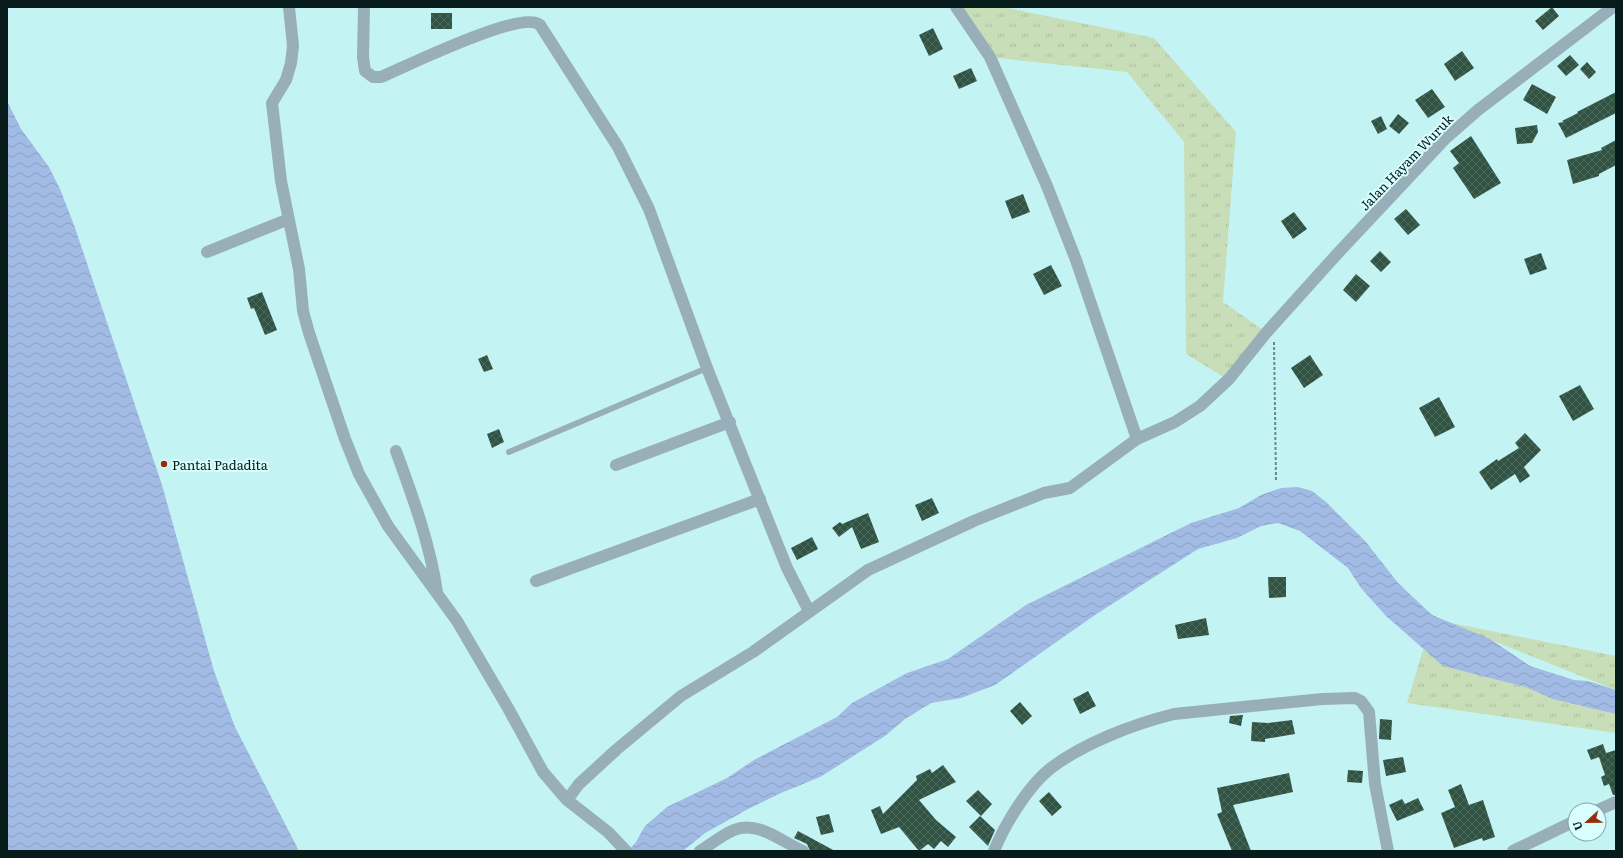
<svg xmlns="http://www.w3.org/2000/svg" width="1623" height="858" viewBox="0 0 1623 858" font-family="Literata,serif">
	<defs>
		<pattern id="grass-tufts" width="24" height="20" patternUnits="userSpaceOnUse"><rect width="24" height="20" fill="#c8deb8"/><path d="M3 7l-1-3M5 7V3M7 7l1-3M15 17l-1-3M17 17v-4M19 17l1-3" fill="none" stroke="#aabe9e"/></pattern>
		<pattern id="water-waves" width="16" height="10" patternUnits="userSpaceOnUse"><rect width="16" height="10" fill="#a1bbe4"/><path d="M0 5q4-4 8 0t8 0" fill="none" stroke="#89a0c3"/></pattern>
		<pattern id="building-cross-hatch" width="8" height="8" patternUnits="userSpaceOnUse"><rect width="8" height="8" fill="#315343"/><path d="M0 0l8 8M0 8l8-8" fill="none" stroke="#4b685b"/></pattern>
	</defs>
	<rect width="100%" height="100%" fill="#c4f3f3"/>
	<!-- grass -->
	<path fill="url(#grass-tufts)" d="M954,7H1003L1154,38L1236,132L1223,302L1263,330L1227,379L1186,354L1184,142L1127,72L989,57Z
		M1446,622L1616,656V690Z
		M1423,650L1616,711V733L1407,703Z"/>
	<!-- water -->
	<path fill="url(#water-waves)" d="M7,101L21,129L49,167L60,189L74,225L162,485L214,671L235,727L299,851H7Z
		M1298,487L1312,491L1326,502L1366,542L1398,583L1432,615L1490,639L1530,666L1574,680L1588,681L1616,690V714L1553,699L1526,687L1443,666L1386,616L1361,588L1348,568L1300,531L1278,523L1261,526L1237,538L1198,549L1095,615L995,685L961,698L931,703L905,719L885,736L820,777L781,793L748,809L705,833L683,851H628L636,842L645,826L667,807L727,778L754,760L837,717L852,703L907,673L948,659L1026,605L1191,523L1239,508L1261,495L1281,488Z"/>
	<!-- building -->
	<path fill="url(#building-cross-hatch)" d="M1552,7L1559,16L1543,30L1535,21Z
		M431,13H452V29H431Z
		M933,28L943,49L929,56L919,35Z
		M1462,51L1474,68L1455,81L1444,64Z
		M1570,55L1579,65L1566,76L1557,66Z
		M1587,62L1596,72L1589,79L1580,69Z
		M971,68L977,81L959,89L953,76Z
		M1532,84L1556,97L1547,114L1523,100Z
		M1432,89L1445,107L1428,118L1415,100Z
		M1616,92V113L1566,138L1558,123L1564,122L1562,121L1578,113L1577,112Z
		M1398,114L1409,123L1399,134L1389,126Z
		M1381,116L1387,129L1378,134L1371,121Z
		M1537,125L1538,132L1532,143L1517,144L1515,128Z
		M1471,136L1501,183L1474,199L1453,168L1459,163L1450,151Z
		M1616,140V165L1599,174V176L1573,184L1567,160L1602,150L1601,148Z
		M1023,194L1030,212L1012,219L1005,201Z
		M1406,209L1420,225L1408,235L1394,219Z
		M1294,212L1307,229L1293,239L1281,221Z
		M1380,251L1391,262L1381,272L1370,261Z
		M1541,253L1547,269L1530,275L1524,259Z
		M1051,265L1062,286L1044,295L1033,274Z
		M1356,274L1370,286L1356,302L1343,290Z
		M262,292L277,330L265,335L254,308L251,309L247,298Z
		M487,355L493,369L484,372L478,359Z
		M1310,355L1323,375L1304,388L1291,368Z
		M1580,385L1594,409L1573,421L1559,396Z
		M1439,397L1455,427L1435,437L1419,408Z
		M499,429L504,442L492,448L487,434Z
		M1525,433L1541,450L1524,467L1530,476L1520,483L1515,474L1491,490L1479,472L1497,459L1498,461L1519,448L1515,443Z
		M932,498L939,513L922,521L915,505Z
		M868,513L879,542L861,549L852,527L839,537L832,528L840,522L842,524Z
		M812,537L818,549L797,560L791,548Z
		M1268,577H1286V597L1269,598Z
		M1206,618L1209,635L1178,639L1175,625Z
		M1088,691L1096,706L1080,714L1073,699Z
		M1020,702L1032,716L1022,725L1010,711Z
		M1243,715L1241,726L1229,723L1230,716Z
		M1380,719L1392,720L1391,740L1379,739Z
		M1292,720L1295,734L1265,739V742L1251,741L1252,722L1268,723Z
		M1603,744L1606,753L1616,750V795H1613L1609,784L1604,786L1601,777L1605,775L1599,757L1591,760L1587,750Z
		M1403,757L1406,772L1386,776L1383,760Z
		M943,765L956,782L919,800L936,820L956,837L948,847L941,841L934,849L928,844L919,851L899,827L881,834L871,810L880,806L883,814L917,780L916,776L930,769L932,773Z
		M1348,770L1363,771L1362,783L1347,782Z
		M1289,773L1293,792L1233,805L1251,851H1232L1217,814L1222,812L1217,788Z
		M1461,784L1469,805L1483,800L1495,837L1483,841L1482,838L1454,848L1441,813L1455,807L1448,790Z
		M978,790L992,804L981,816L966,801Z
		M1049,792L1062,807L1052,816L1039,801Z
		M1418,798L1424,810L1397,821L1389,805L1402,799L1405,804Z
		M829,814L834,832L821,835L816,817Z
		M980,816L995,830L988,846L969,827Z
		M798,831L835,851H810L807,844L794,838Z"/>
	<g fill="none" stroke-linecap="round" stroke-linejoin="round">
		<!-- path -->
		<path stroke="#678989" stroke-width="2" stroke-dasharray="3 2" stroke-linecap="butt" d="M1274,342L1276,480"/>
		<!-- service -->
		<path stroke="#98afb9" stroke-width="6" d="M509,452L707,368"/>
		<!-- minor -->
		<path stroke="#98afb9" stroke-width="12" d="M289,7L293,46L291,63L286,80L272,103L281,181L299,269L303,311L309,333L345,439L359,474L388,526L457,621L508,708L543,772L567,800L579,784L616,750L681,696L753,652L868,570L976,520L1044,493L1070,488L1137,439L1175,422L1200,406L1229,379L1266,333L1338,253L1446,138L1478,110L1613,7
			M364,7L363,57L365,71L373,77H381C405,67 522,9 540,25L618,147L649,209L707,368L787,568L809,611
			M956,7L990,57L1047,186L1076,260L1137,439
			M207,252L289,219
			M396,451C413,498 430,543 437,592
			M616,465L730,422
			M536,581L760,499
			M567,800L608,832L626,851
			M1598,810L1616,802
			M700,851C711,844 722,835 734,830C758,820 782,842 803,851
			M994,851C1005,824 1028,786 1051,768C1084,743 1134,724 1174,714L1322,699L1355,698L1361,701L1369,712L1375,784L1388,851
			M1513,851L1575,821"/>
	</g>
	<!-- markers -->
	<circle fill="#952d0d" stroke="#d9fefe" stroke-width="1.5" cx="164" cy="464" r="4"/>
	<g text-anchor="middle" dominant-baseline="central" stroke-width="4" stroke-linejoin="round" paint-order="stroke">
		<!-- street labels -->
		<g font-size="13" fill="#081b1b" stroke="#d9fefe">
			<text transform="translate(1406 162) rotate(-46)">Jalan Hayam Wuruk</text>
		</g>
		<!-- poi labels -->
		<g font-size="13" fill="#081b1b" stroke="#d9fefe" text-anchor="start">
			<text x="172" y="464">Pantai Padadita</text>
		</g>
	</g>
	<!-- border -->
	<rect width="1623" height="858" fill="none" stroke="#081b1b" stroke-width="16"/>
	<!-- north arrow -->
	<g transform="translate(1587 822) rotate(248)"><circle r="19" fill="#d9fefe" stroke="#85a3a3"/>
	<path d="M0-3L7 15L0 10L-7 15Z" fill="#952d0d"/>
	<text y="-6" font-size="11" font-weight="bold" text-anchor="middle" fill="#081b1b">U</text>
	</g>
</svg>
